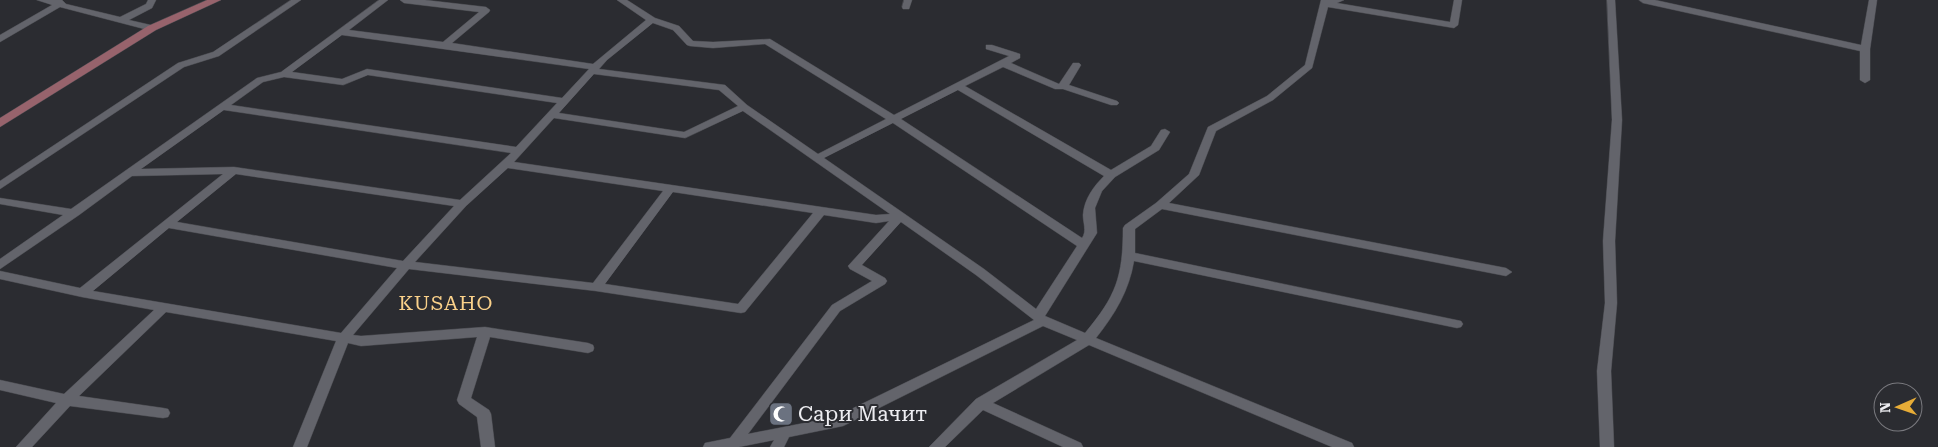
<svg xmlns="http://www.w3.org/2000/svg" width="1938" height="447" viewBox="0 0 1938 447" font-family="'Roboto Serif',serif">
	<rect width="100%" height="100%" fill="#2b2c31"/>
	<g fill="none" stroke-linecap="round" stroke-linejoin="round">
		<defs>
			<path id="minor" d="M37,0H62L66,4L120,17L146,4L148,0H156L152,8L129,20L155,26L156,28L152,31L60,7L0,42V35L52,5Z
				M291,0H301L219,56L184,67L0,189V181L178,63L213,52Z
				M379,0H388L349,30L443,42L479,12L404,3L400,0H425L486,7L490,10L489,12L452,43L593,64L646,20L617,0H627L655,18L679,26L693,41L713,42L770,39L894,115L1009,56L986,49V45H992L1020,54V58L1011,63L1059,84L1073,63H1079L1081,65L1069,85L1117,101L1119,103L1117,105H1111L1063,89H1055L1003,67L965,86L1111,170L1151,146L1161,130L1165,129L1170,132L1159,150L1115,177L1102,191L1095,208L1097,233L1045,316L1085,333C1116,296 1123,277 1123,228L1125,225L1156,203L1189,174L1208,127L1267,96L1305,65L1321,0H1344L1337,3L1450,22L1454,0H1462L1458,25L1454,28L1328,7L1312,68L1273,100L1216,131L1199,175L1169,203L1506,268L1512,272L1506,276L1162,209L1135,229V253L1461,321L1463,324L1461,327L1457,328L1134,261C1129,291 1115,314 1096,338L1352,443L1354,447H1332L1089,345L993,403L1081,443L1083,447H1063L983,410L945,447H929L976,399L1077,340L1043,326L843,426L789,437L784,447H770L774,440L739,447H703L705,443L730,438L832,305L872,281L850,269L848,266L889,221L876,223L824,215L745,312L741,313L596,291L409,269L353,335L361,336L485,327L588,343L593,345L594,348L593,351L588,353L490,337L471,398L489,410L491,414L495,447H481L477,417L459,404L457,400L477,337L361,346L348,343L307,447H293L336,341L166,312L79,396L163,408L168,409L170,413L168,417L163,418L70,406L32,447H16L56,403L0,390V380L64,394L154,310L82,297L0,279V271L80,288L223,174L132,176L79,215L0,269V259L63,215L0,204V198L71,209L257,78L281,72ZM653,23L673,30L687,45L690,46L713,48L765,44L886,119L818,154L747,105L725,85L599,69L607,60ZM342,35L589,69L562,98L367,69L342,79L292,72ZM594,74L719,90L738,106L684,132L559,113ZM368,75L557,103L516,147L231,105L263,82L284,77L343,85ZM958,90L1104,176C1094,186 1084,199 1083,215C1083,223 1087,231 1082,238L901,119ZM224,110L511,153L460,200L234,167L141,169ZM743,111L890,214L876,215L514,162L554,118L685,138ZM893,123L1077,246L1036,309L984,269L824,158ZM508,168L663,191L593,283L415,262L466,206ZM236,174L454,206L403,261L177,222ZM673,192L813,213L738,304L605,284ZM901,222L976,275L1034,320L835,417L748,434L840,311L885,284L887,281L885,278L862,265ZM169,228L397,268L341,333L93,291Z
				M904,0H912L909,9H903L902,7Z
				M1607,0H1615L1622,120L1615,241L1617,303L1611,371L1614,447H1600L1597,371L1605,303L1603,241L1612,120Z
				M1639,0H1655L1861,45L1869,0H1877L1870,49V80L1865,83L1860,80V51L1643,3Z"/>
			<path id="major" d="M207,0H221L156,30L0,127V118L148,26Z"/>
		</defs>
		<!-- minor casing -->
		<use href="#minor" stroke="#47484d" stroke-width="1"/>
		<!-- major casing -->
		<use href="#major" stroke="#47484d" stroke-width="1"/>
		<!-- minor -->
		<use href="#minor" fill="#63646b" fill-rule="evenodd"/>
		<!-- major -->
		<use href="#major" fill="#97636c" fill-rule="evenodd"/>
	</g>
	<!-- icons -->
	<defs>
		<symbol id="mosque-square" viewBox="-11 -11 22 22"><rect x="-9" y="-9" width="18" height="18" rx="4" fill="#6b7280" stroke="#2b2c31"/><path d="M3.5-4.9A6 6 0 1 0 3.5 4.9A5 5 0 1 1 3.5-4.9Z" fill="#fff"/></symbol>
	</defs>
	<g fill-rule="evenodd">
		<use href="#mosque-square" x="767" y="400" width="28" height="28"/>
	</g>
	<g text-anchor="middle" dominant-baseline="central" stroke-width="4" stroke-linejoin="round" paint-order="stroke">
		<!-- quarter labels -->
		<g font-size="20" letter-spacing="1" fill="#fad18a" stroke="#2b2c31">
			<text x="446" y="303">KUSAHO</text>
		</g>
		<!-- near-poi labels -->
		<g font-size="21" fill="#ededf1" stroke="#2b2c31" text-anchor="start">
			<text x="798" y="414">Сари Мачит</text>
		</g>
	</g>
	<!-- north arrow -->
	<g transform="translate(1898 407) rotate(268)"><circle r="24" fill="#2b2c31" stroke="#79797e"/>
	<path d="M0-4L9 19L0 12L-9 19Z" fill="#e7ac37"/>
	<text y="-8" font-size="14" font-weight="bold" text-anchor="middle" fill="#ededf1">N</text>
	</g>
</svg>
